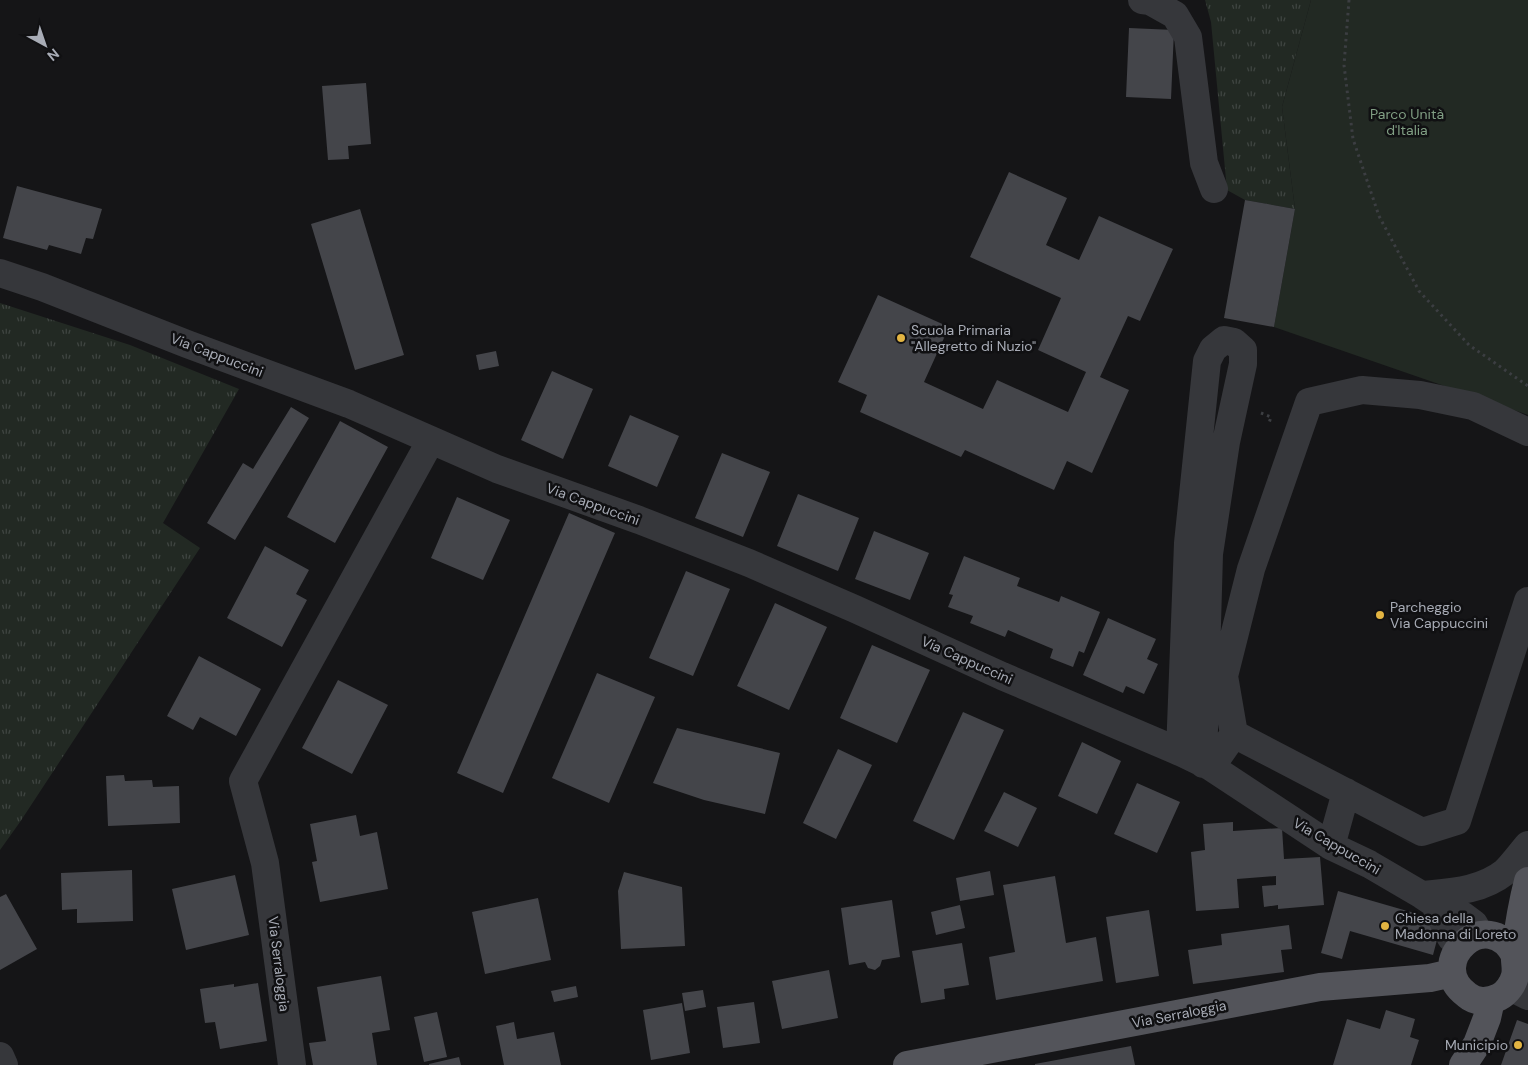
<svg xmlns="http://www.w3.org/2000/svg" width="1528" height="1065" viewBox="0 0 1528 1065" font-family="'DM Sans',sans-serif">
	<defs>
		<pattern id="grass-tufts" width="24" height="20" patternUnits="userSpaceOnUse" patternTransform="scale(1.25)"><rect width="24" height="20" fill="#222923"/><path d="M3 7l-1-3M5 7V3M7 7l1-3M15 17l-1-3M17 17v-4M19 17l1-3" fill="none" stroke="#3f4541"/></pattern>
	</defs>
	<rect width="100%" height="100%" fill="#151517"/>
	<!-- grass -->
	<path fill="url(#grass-tufts)" d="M1205,0H1311L1282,107L1295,209L1245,200L1227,190L1211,22Z
		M0,303L130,345L239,389L163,523L200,548L20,822L0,850Z"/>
	<!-- park -->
	<path fill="#222923" d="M1311,0H1528V415L1274,327L1295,209L1282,107Z"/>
	<!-- building -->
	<path fill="#44454a" d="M1129,28L1174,30L1171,99L1126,97Z
		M366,83L371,144L348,146L349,159L328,160L322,86Z
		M1009,172L1067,198L1046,245L1079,260L1099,216L1173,249L1140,321L1128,316L1100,377L1129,390L1092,473L1067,461L1054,490L965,450L961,457L860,412L867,395L838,382L878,295L949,327L924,382L983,409L997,380L1068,412L1086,372L1038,350L1061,298L970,257Z
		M17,186L102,209L93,239L86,238L81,254L49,245L47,250L3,238Z
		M1245,200L1295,209L1274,327L1224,318Z
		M360,209L404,355L355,370L311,224Z
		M496,351L499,366L479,370L476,355Z
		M552,371L593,389L563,459L521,440Z
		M291,407L309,418L235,540L207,523L243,463L253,469Z
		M630,415L679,436L657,487L608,466Z
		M340,421L388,447L335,543L287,517Z
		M722,453L770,472L743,537L695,518Z
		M798,494L859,518L838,571L777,546Z
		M457,497L510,520L483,580L431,558Z
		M569,513L615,533L503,793L457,773Z
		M874,531L929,553L910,600L855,579Z
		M265,546L309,570L296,594L307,600L282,647L227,618Z
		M964,556L1020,578L1017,586L1059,602L1061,596L1100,612L1084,653L1079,651L1073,667L1050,658L1053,649L1008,630L1005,637L970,623L973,616L948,607L953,595L949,594Z
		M686,571L730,589L693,676L649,658Z
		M775,603L827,627L789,710L737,686Z
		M1108,618L1156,639L1147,659L1158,664L1144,694L1126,686L1123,693L1083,675Z
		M872,645L930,670L897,743L840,718Z
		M199,656L261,689L236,736L200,717L193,730L167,716Z
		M597,673L655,697L609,803L552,778Z
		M338,680L388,705L352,774L302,748Z
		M963,712L1004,730L954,840L913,821Z
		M677,728L780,753L765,814L704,800L653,783Z
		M1082,742L1121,761L1097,814L1058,796Z
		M838,749L872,765L836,839L803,823Z
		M124,775L125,781L152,780L153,787L179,786L180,823L108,826L106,776Z
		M1137,783L1180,802L1157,853L1114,834Z
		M1004,792L1037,808L1018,847L984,831Z
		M356,815L360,836L377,832L388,889L320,902L312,862L317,861L310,824Z
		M1233,822V831L1282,828L1284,859L1320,857L1324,905L1278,909V905L1264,907L1262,886L1276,885V876L1237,879L1239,908L1196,911L1191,852L1205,850L1203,824Z
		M132,870L133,921L77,923V909L62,910L61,873Z
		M990,871L994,895L960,901L956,878Z
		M624,872L682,887L685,946L621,949L618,891Z
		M235,875L249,935L186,950L172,889Z
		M1055,876L1066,943L1096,937L1103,981L996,1000L989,957L1015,952L1003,885Z
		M1338,891L1442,921L1433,955L1350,931L1342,959L1321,953Z
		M6,894L37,949L0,970V897Z
		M538,898L551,960L485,974L472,912Z
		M892,900L900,957L882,960L880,966L875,970L868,968L865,962L849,965L841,908Z
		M960,905L965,928L936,935L931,912Z
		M1149,910L1159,976L1116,983L1106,917Z
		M1289,925L1292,949L1281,950L1284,972L1193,984L1188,950L1222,945L1221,934Z
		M962,943L969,985L944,989L945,999L921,1003L912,951Z
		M829,970L838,1018L782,1029L772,981Z
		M381,976L390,1030L372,1033L377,1065H313L309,1043L326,1041L317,987Z
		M258,983L267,1041L220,1049L215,1022L205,1023L200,989L234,984V987Z
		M576,986L578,997L554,1002L551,991Z
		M703,990L706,1007L685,1011L682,993Z
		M754,1002L760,1043L723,1048L717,1007Z
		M682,1003L690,1053L651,1060L643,1010Z
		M1386,1010L1415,1019L1410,1037L1419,1040L1411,1065H1333L1347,1019L1380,1029Z
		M437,1012L447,1057L424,1062L414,1017Z
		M1517,1020L1528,1024V1065H1501Z
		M514,1022L517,1039L554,1032L561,1065H504L496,1026Z
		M1131,1046L1135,1065H1035V1064Z
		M459,1057L461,1065H429V1064Z"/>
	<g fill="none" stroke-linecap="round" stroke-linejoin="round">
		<!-- path -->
		<path stroke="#3c3e42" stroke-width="3" stroke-dasharray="2.5 4" stroke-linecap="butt" d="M1349,0L1344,65L1353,139L1379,216L1419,291L1469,345L1528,386
			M1261,413L1271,417L1269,423"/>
		<!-- minor -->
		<path stroke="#36373b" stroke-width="28" d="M1142,0L1150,1L1175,15L1188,37L1204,163L1214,189
			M0,273L42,287L187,344L349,404L497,469L639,520L749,563L855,609L1002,676L1180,752L1211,767L1331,846L1369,864L1422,895L1434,903L1462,915L1474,924L1480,935
			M1234,734L1422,832L1457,821L1528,601
			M1180,752L1188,543L1207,361L1213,349L1224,340L1234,342L1243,350V364L1226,442L1209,554L1203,764
			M1211,767L1234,734L1224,676L1251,569L1309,402L1362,390L1420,395L1473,406L1528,432
			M1331,846L1346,792
			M1422,895C1451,892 1481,891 1505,872C1513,864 1521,853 1528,845
			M1434,903L1451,938L1462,945
			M1510,987L1528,996
			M0,1056L4,1065
			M292,1065L265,863L243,781L431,440"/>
		<!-- major -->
		<path stroke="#53545a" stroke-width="28" d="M1515,955C1487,903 1423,963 1467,995C1476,1003 1489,1002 1499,997C1507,993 1513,984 1515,976C1517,968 1514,961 1515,953C1518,929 1522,904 1528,881
			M907,1065L1320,987L1430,978L1452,973
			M1463,1065L1477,1044L1487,1018L1491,1000"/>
	</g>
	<!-- markers -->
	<g fill="#e2b442" stroke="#101012" stroke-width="2">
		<circle cx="901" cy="338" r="5"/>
		<circle cx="1380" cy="615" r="5"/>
		<circle cx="1385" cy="926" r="5"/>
		<circle cx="1518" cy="1045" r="5"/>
	</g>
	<g text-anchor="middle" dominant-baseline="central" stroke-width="5" stroke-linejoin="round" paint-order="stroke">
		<!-- park labels -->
		<g font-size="14" fill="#819f84" stroke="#101012">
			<text x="1407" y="114">Parco Unità<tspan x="1407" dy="16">d'Italia</tspan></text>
		</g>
		<!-- poi labels -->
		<g font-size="14" fill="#a8acb6" stroke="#101012" text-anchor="start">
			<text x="911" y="330">Scuola Primaria<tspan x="911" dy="16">"Allegretto di Nuzio"</tspan></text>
			<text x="1390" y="607">Parcheggio<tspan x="1390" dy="16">Via Cappuccini</tspan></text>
			<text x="1395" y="918">Chiesa della<tspan x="1395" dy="16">Madonna di Loreto</tspan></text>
			<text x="1508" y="1045" text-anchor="end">Municipio</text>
		</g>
		<!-- street labels -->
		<g font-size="14" fill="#a8acb6" stroke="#101012">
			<text transform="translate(217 355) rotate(21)">Via Cappuccini</text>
			<text transform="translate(593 504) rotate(20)">Via Cappuccini</text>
			<text transform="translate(967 660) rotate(24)">Via Cappuccini</text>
			<text transform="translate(1337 846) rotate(30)">Via Cappuccini</text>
			<text transform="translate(279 964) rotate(83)">Via Serraloggia</text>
			<text transform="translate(1179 1014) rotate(-11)">Via Serraloggia</text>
		</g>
	</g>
	<!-- north arrow -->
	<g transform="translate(45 45) rotate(140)" stroke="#101012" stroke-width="4" paint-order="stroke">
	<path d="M0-4L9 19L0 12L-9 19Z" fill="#a8acb6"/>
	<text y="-8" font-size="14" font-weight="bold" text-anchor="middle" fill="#a8acb6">N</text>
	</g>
</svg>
